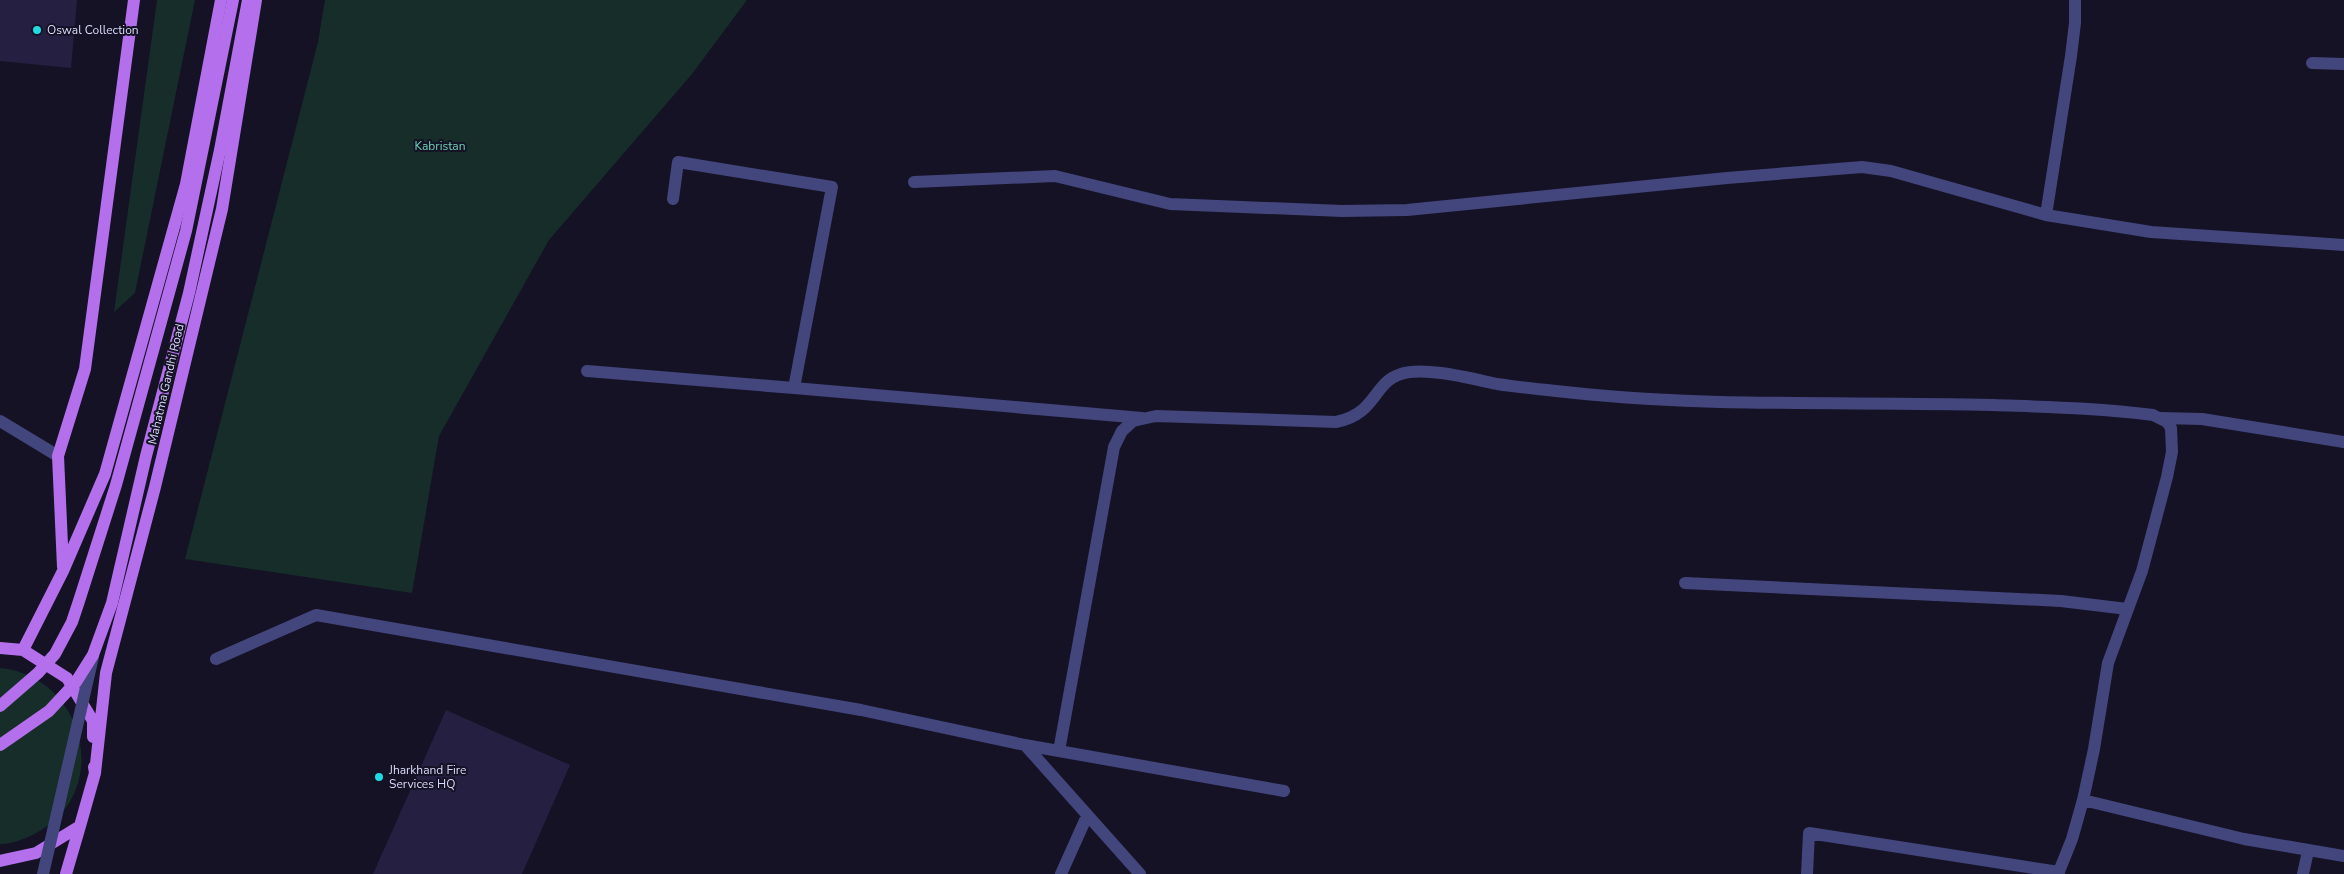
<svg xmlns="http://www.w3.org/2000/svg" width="2344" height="874" viewBox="0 0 2344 874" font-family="'Nunito Sans',sans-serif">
	<rect width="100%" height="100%" fill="#141224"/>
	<!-- green -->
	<path fill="#162d2a" d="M157,0H195L135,293L114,312Z
		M325,0H747L692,74L549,240L439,436L412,593L185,559L318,42Z
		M0,668C85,676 114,792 36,833C25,839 13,844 0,844Z"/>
	<!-- building -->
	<path fill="#252042" d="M0,0H77L71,68L0,61Z
		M446,710L570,765L522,874H373Z"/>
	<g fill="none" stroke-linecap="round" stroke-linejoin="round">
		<!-- minor -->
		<path stroke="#43457d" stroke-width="12" d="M2312,63L2344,64
			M914,182L1055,176L1170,204L1342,211L1407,210L1727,178L1862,167L1891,171L2046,215L2151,232L2344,245
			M673,199L678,162L832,187L794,388L1142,418
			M2046,215L2071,56L2075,23V0
			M587,371L794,388
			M2161,418L2202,419L2344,442
			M0,421L58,456
			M1685,583L2061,601L2127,609
			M216,659L316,615L861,710L1025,745L1284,791
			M1025,745L1140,874
			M1059,751L1114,447L1122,431L1133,421L1156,416L1336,422C1377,414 1373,382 1401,374C1424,366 1473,379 1497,384C1516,387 1536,389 1556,391C1700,408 1848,401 1993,405C2047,407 2100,408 2153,415L2167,422L2171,428L2172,452L2167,477L2142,571L2108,663L2094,749L2083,800L2072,839L2058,874
			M2083,800L2244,839L2344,856
			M1061,874L1087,816
			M1807,874L1809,833L2059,872
			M2303,874L2308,851"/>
		<!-- major -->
		<path stroke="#b46fec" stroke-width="12" d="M63,567L58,456L85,369L134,0
			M0,648L23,650L67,678L93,721V737
			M23,650L63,571L105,474L186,184L221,0
			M95,773L106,673L155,487L222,209L256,0
			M0,861L36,853L80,826L95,773L94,767
			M66,874L80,826"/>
		<!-- minor-bridge -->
		<path stroke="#43457d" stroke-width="12" d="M43,874L93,657"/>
		<!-- major-bridge -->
		<path stroke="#b46fec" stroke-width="12" d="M0,706L38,673L55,654L72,622L79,601L116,485L186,231L233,0
			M0,745L49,711L76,682L93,655L112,603L146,456L189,293L220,150L248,0"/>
	</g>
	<!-- markers -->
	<g fill="#1edce2" stroke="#141224" stroke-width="2">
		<circle cx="37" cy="30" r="5"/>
		<circle cx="379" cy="777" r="5"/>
	</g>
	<g text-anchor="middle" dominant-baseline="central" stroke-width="4" stroke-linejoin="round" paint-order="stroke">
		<!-- poi labels -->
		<g font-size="12" fill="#dbdafa" stroke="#141224" text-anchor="start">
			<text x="47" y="30">Oswal Collection</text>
			<text x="389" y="770">Jharkhand Fire<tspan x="389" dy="14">Services HQ</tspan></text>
		</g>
		<!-- park labels -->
		<g font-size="12" fill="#6ed1b2" stroke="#141224">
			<text x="440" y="146">Kabristan</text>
		</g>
		<!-- street labels -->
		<g font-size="12" fill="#dbdafa" stroke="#141224">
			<text transform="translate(166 384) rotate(-77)">Mahatma Gandhi Road</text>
		</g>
	</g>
</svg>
